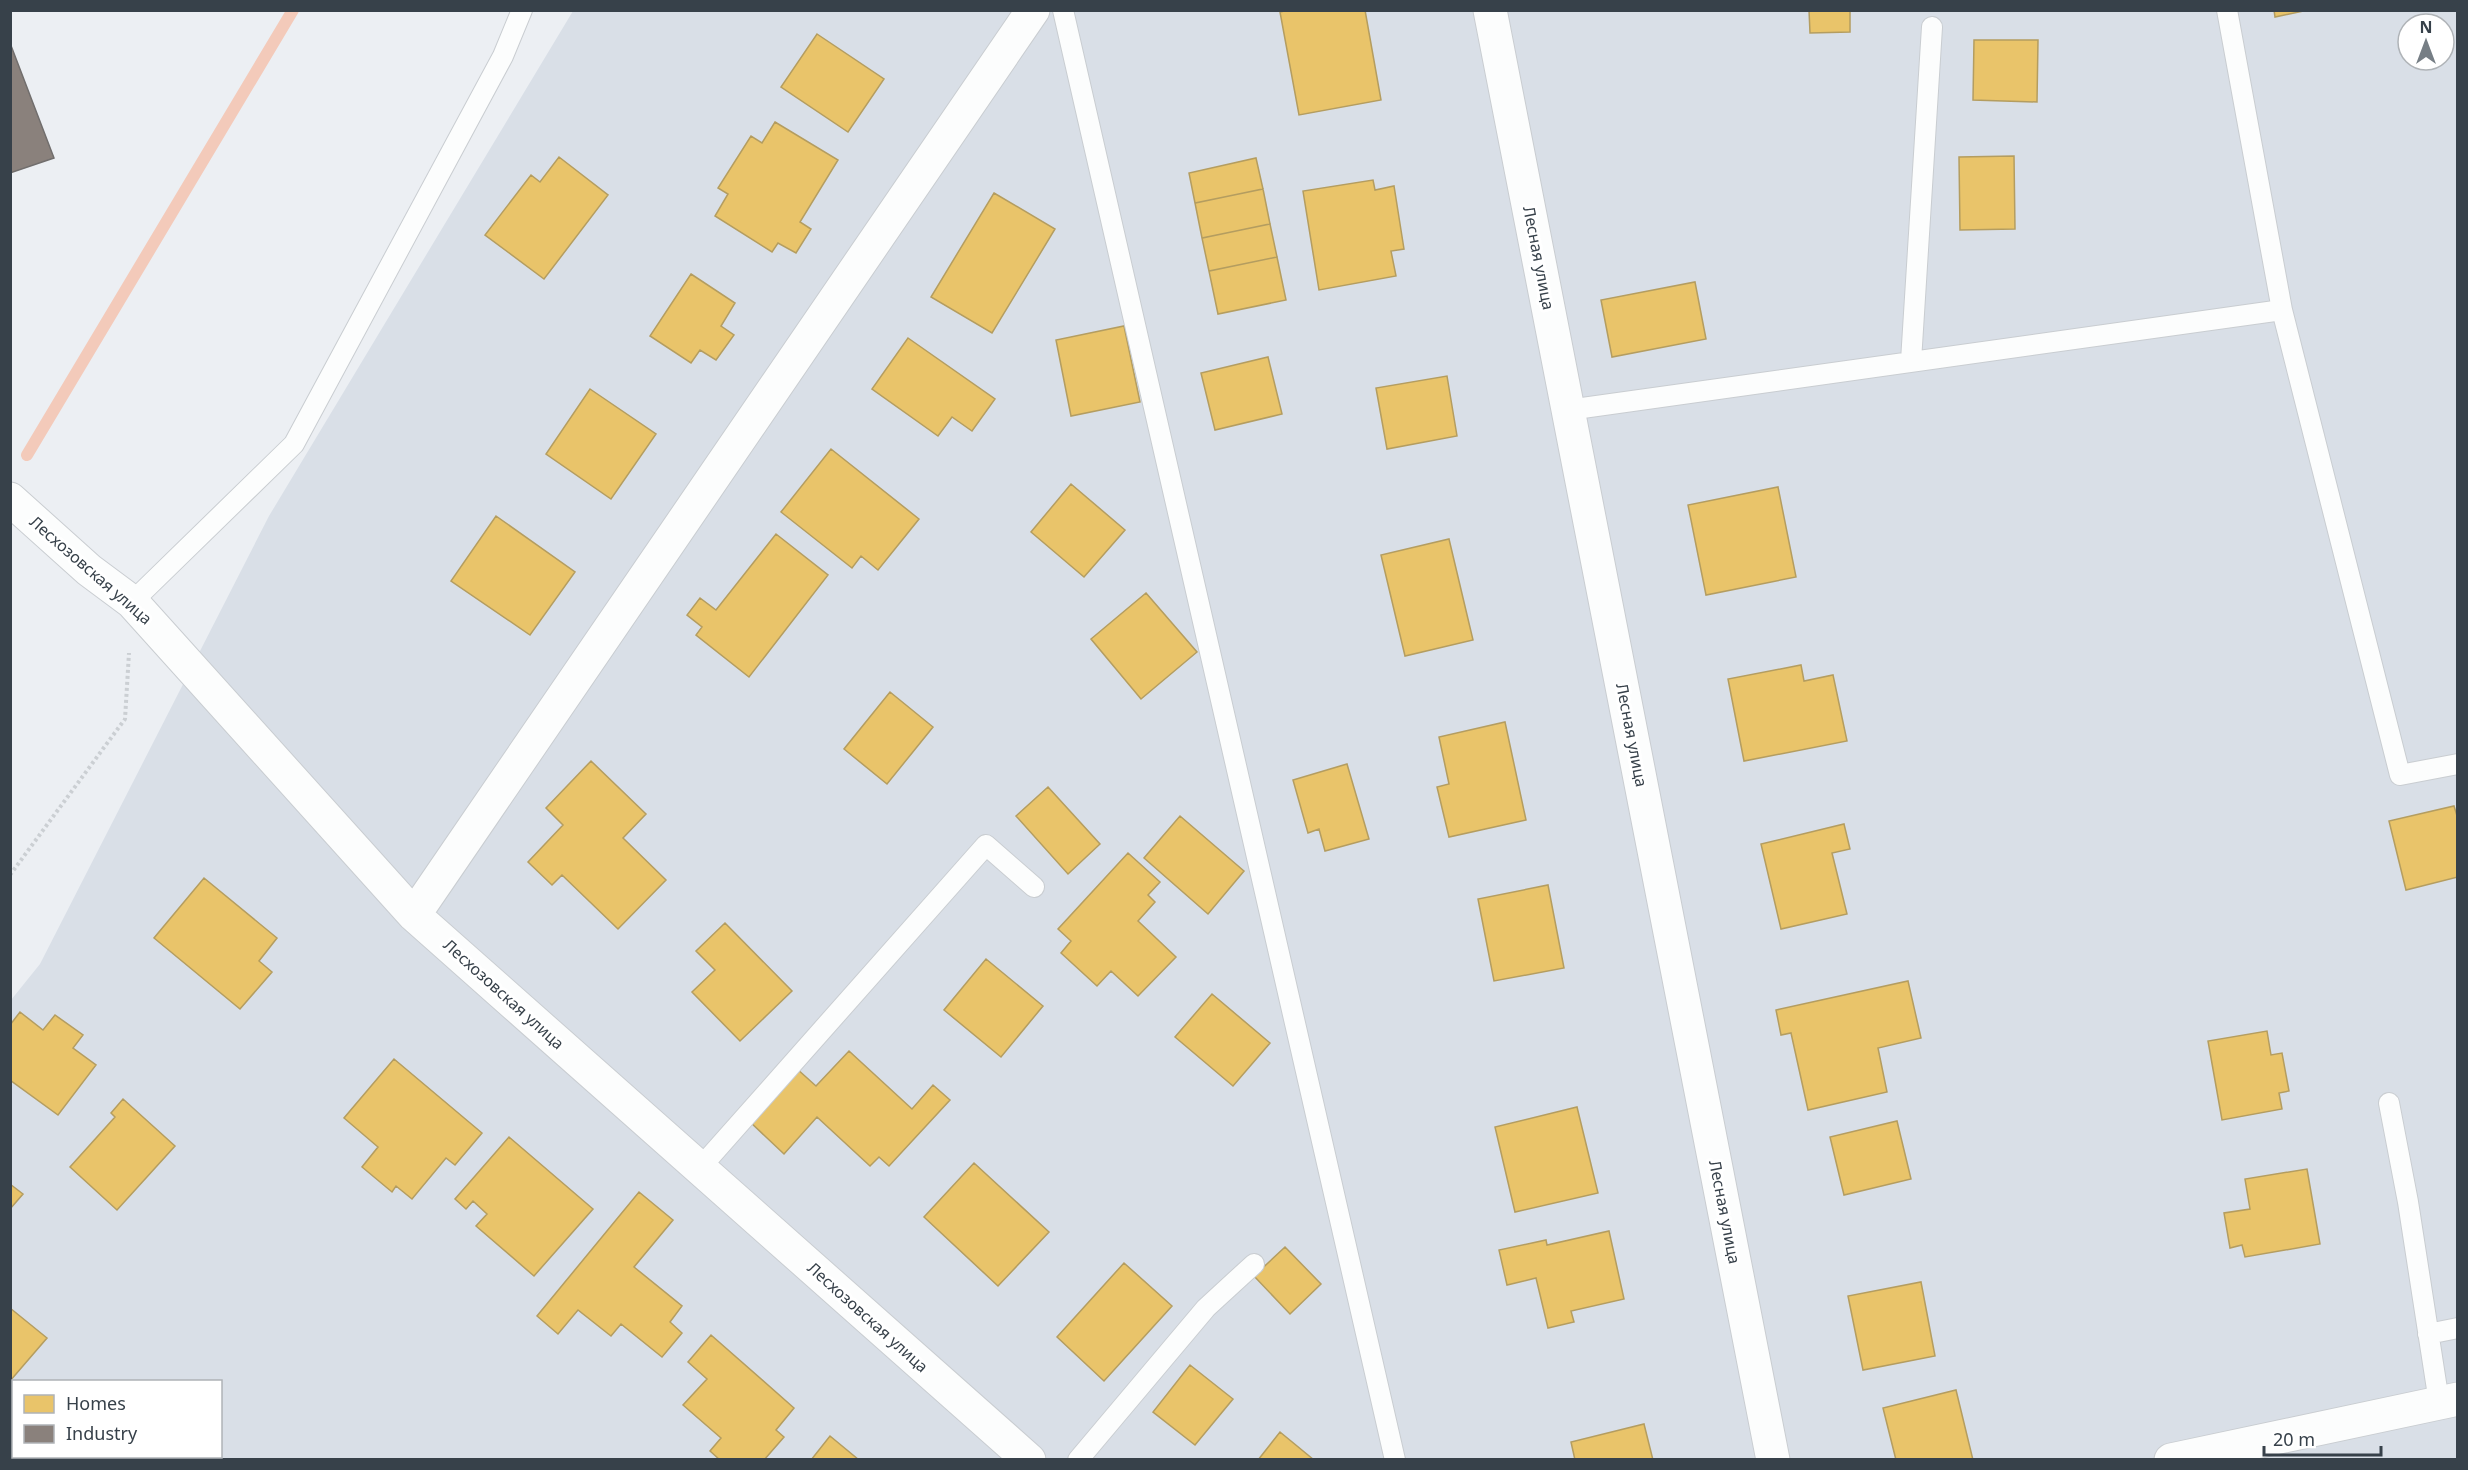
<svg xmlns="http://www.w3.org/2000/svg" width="2468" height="1470" viewBox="0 0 2468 1470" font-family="'Noto Sans',sans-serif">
	<rect width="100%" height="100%" fill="#eceff3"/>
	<!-- residential -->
	<path fill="#d9dfe7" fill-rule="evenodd" d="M573,11H2457V1459L11,1460V1000L40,964L269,516ZM2408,24H2444V60H2408ZM14,1382H220V1456H14Z"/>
	<!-- homes -->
	<path fill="#e9c46a" stroke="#b49d60" stroke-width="1.5" d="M1289,10H1365L1381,100L1299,115L1280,12Z
		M1809,10H1850V32L1810,33Z
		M2274,10H2308L2275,17Z
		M817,34L884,79L848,132L781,87Z
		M1974,40H2038L2037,102L1973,100Z
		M775,122L838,160L800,222L811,229L796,253L778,243L772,252L715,216L728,194L718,188L751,136L762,143Z
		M2014,156L2015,229L1960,230L1959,157Z
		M559,157L608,195L544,279L485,235L531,175L540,182Z
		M1256,158L1263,189L1195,203L1189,173Z
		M1373,180L1375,190L1394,186L1404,249L1391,251L1396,276L1319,290L1303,191Z
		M1263,189L1270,224L1202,238L1195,203Z
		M994,193L1055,229L992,333L931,297Z
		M1270,224L1277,257L1209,271L1202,238Z
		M1277,257L1286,300L1218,314L1209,271Z
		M691,274L735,303L721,326L734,335L716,360L700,350L691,363L650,336Z
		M1695,282L1706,339L1612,357L1601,300Z
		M1124,326L1140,402L1071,416L1056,340Z
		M908,338L995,399L972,431L952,417L938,436L872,389Z
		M1268,357L1282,414L1215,430L1201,373Z
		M1447,376L1457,436L1387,449L1376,388Z
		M590,389L656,434L611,499L546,454Z
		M831,449L919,519L878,570L861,556L852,568L781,512Z
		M1071,484L1125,530L1084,577L1031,532Z
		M1778,487L1796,577L1706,595L1688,505Z
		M496,516L575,572L530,635L451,581Z
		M776,534L828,575L749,677L696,635L702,627L687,615L700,598L716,610Z
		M1449,539L1473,640L1405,656L1381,555Z
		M1146,593L1197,652L1141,699L1091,639Z
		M1801,665L1804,681L1833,675L1847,741L1744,761L1728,679Z
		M890,692L933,727L887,784L844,749Z
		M1505,722L1526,820L1449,837L1437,787L1449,784L1439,737Z
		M591,761L646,814L623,838L666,880L618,929L562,875L552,885L528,862L563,825L546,808Z
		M1347,764L1369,839L1325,851L1319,829L1308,833L1293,780Z
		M1048,787L1100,844L1068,874L1016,816Z
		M2454,806L2458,819V877L2406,890L2389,821Z
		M1180,816L1244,871L1208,914L1144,858Z
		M1844,824L1850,849L1832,853L1847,914L1781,929L1761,844Z
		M1128,853L1160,882L1148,895L1155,902L1138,921L1176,957L1138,996L1111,971L1097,986L1061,953L1071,941L1058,929Z
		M204,878L277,938L259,961L272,972L240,1009L154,938Z
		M1548,885L1564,968L1494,981L1478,899Z
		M725,923L792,991L740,1041L692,992L715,970L696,951Z
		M986,959L1043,1006L1001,1057L944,1010Z
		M1908,981L1921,1038L1878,1048L1887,1092L1808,1110L1791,1033L1781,1035L1776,1010Z
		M1212,994L1270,1043L1233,1086L1175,1037Z
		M20,1012L43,1030L55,1015L83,1035L73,1048L96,1065L58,1115L10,1080V1025Z
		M2267,1031L2271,1055L2282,1053L2289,1091L2279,1093L2282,1109L2222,1120L2208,1041Z
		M849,1051L912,1109L933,1085L950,1100L889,1166L879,1157L870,1166L817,1117L784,1154L748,1120L796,1068L816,1086Z
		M394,1059L482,1133L455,1165L446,1158L412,1199L396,1186L392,1192L362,1167L378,1147L344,1118Z
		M123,1099L175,1146L117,1210L70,1167L115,1117L111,1113Z
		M1577,1107L1598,1193L1515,1212L1495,1127Z
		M1897,1121L1911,1179L1844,1195L1830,1137Z
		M509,1137L593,1209L534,1276L476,1226L487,1214L473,1201L466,1209L455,1199Z
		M974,1163L1049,1232L998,1286L924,1217Z
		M2307,1169L2320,1244L2245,1257L2242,1245L2230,1248L2224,1213L2250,1209L2245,1179Z
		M10,1184L23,1194L10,1209Z
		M639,1192L673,1220L634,1267L682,1306L670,1322L682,1333L662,1357L621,1324L611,1336L578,1310L558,1334L537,1316Z
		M1609,1231L1624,1299L1571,1311L1574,1322L1548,1328L1536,1278L1507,1285L1499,1250L1546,1240L1547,1245Z
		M1285,1247L1321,1284L1290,1314L1254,1276Z
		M1124,1263L1172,1306L1104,1381L1057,1337Z
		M1921,1282L1935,1356L1863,1370L1848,1296Z
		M10,1308L47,1338L10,1381Z
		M711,1335L794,1408L776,1430L784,1437L764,1460H720L710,1451L721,1438L683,1405L707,1379L688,1362Z
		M1190,1365L1233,1399L1195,1445L1153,1412Z
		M1956,1390L1973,1460H1896L1883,1408Z
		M1644,1424L1653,1460H1575L1571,1442Z
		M1280,1432L1314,1460H1258Z
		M830,1436L859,1460H811Z
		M56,1456H74L78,1460H53Z"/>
	<!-- industry -->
	<path fill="#8a817c" stroke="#716e6d" stroke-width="1.5" d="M10,43L54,158L10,173Z"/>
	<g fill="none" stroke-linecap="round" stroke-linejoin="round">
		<!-- stream -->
		<path stroke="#f3caba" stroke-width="12" d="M27,455L293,10"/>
		<defs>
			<path id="lane" d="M1063,10L1395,1460
				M2227,10L2282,310L2400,775L2458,764
				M1911,361L1932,27
				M1568,410L2282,310
				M132,602L294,444L503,56L522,10
				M2389,1103L2408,1202L2439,1402
				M700,1168L986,845L1034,887
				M2428,1334L2458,1328
				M1078,1460L1206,1308L1254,1264"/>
			<path id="street" d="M1490,10L1773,1460
				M10,499L89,570L132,602L414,915L1029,1460
				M414,915L1033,10
				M2171,1460L2458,1399"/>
		</defs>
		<!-- lane casing -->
		<use href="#lane" stroke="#c9cdd1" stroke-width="22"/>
		<!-- street casing -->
		<use href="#street" stroke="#c9cdd1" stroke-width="35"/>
		<!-- path -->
		<path stroke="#cbcfd3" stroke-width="4" stroke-dasharray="3 3" stroke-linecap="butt" d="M10,875L125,719L129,653"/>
		<!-- lane -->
		<use href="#lane" stroke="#fcfdfd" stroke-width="20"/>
		<!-- street -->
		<use href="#street" stroke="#fcfdfd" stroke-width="33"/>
	</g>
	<g text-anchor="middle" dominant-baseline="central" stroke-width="6" stroke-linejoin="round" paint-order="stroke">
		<!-- street labels -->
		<g font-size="16" fill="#37414a" stroke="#fff">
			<text transform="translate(1539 258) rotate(79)">Лесная улица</text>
			<text transform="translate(91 570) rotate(41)">Лесхозовская улица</text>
			<text transform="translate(1632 735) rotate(79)">Лесная улица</text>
			<text transform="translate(504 994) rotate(42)">Лесхозовская улица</text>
			<text transform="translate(1725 1212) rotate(79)">Лесная улица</text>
			<text transform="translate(868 1317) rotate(42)">Лесхозовская улица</text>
		</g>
	</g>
	<!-- border -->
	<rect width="2468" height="1470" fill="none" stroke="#37414a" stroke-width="24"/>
	<!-- legend -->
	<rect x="12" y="1380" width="210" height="78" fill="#ffffff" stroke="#afb3b7" stroke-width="1.5"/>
	<rect x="24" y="1395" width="30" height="18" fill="#e9c46a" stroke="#afb3b7" stroke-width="1.5"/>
	<text x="66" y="1410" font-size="18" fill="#37414a">Homes</text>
	<rect x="24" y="1425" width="30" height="18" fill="#8a817c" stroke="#afb3b7" stroke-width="1.5"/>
	<text x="66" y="1440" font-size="18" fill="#37414a">Industry</text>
	<!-- north arrow -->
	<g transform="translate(2426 42)"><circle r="28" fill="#ffffff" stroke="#afb3b7" stroke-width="1.5"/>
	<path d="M0-4.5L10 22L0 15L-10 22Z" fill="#767e85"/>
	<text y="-9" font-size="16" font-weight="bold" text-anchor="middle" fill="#37414a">N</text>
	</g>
	<!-- scale -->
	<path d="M2264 1446v9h117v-9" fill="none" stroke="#37414a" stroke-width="3"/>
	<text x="2273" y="1446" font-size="18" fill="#37414a" stroke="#ffffff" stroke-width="4.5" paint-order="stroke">20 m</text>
</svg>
